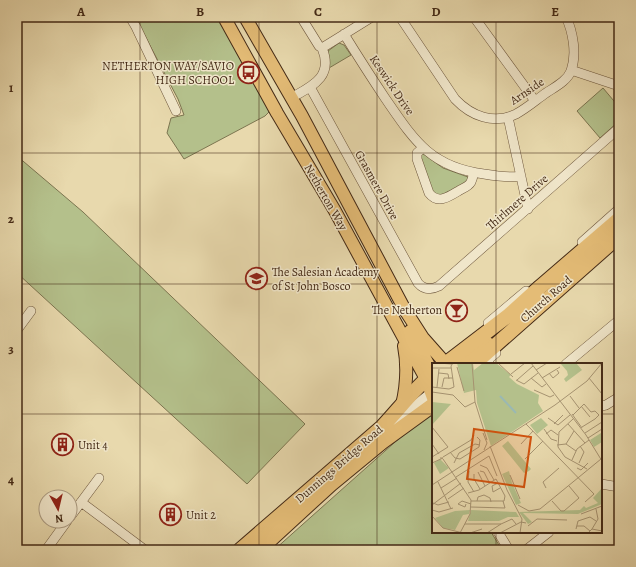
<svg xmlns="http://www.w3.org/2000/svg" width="636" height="567" viewBox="0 0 636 567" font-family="Alegreya,serif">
	<rect width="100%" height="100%" fill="#e8d9ad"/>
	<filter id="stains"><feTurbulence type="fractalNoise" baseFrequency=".005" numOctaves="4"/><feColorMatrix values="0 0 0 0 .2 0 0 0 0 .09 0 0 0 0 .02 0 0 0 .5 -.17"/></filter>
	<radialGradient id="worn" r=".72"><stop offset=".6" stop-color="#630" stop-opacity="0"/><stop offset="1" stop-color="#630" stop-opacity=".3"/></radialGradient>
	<!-- green -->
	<path fill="#b4c08b" stroke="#7c7550" d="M135,17H220L271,110L265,116L184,159L167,133L171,118L184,115L178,99Z
		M339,43L344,45L351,55L329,68L328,51Z
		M603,88L619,107V121L600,138L577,111Z
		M422,153L443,168L468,177V183L446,195H434L419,155Z
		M17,156L83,212L305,424L247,484L17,273Z
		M431,410L433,415V532H491L502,550H274Z"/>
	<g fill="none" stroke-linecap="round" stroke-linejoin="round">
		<defs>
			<path id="minor" d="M130,17L136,27L176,111
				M301,17L319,46L322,48
				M400,17L455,99C471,116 494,125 516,114C527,108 536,100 546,93C555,87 567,81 571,71C577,54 573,32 566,17
				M474,17L535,101
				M344,34C357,55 371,77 385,98C414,140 430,167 484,174C496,176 509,178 521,176
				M571,70L619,86
				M310,87L418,283C424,290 431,290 439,286L619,128
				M291,98C312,86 334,77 322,48L372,17
				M508,117L528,209
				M423,148L417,153V159L429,193C438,205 450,196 460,190C464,188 469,186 471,182C472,180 473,176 473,173
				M582,242L619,209
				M488,323L526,291
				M17,330L31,311
				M487,364L490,358L496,353
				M566,364L619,320
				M601,406L606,405L619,397
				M391,425L433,391
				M601,484L619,487
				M81,502L145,550
				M70,517L99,478
				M498,532L509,550
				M46,550L67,521
				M526,550L549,532"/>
			<path id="major" d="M224,17L277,113L335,211L426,379L433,398
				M245,17L302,116L405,310L423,338L446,364
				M410,331L433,373
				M463,364L488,343
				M402,405C407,384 408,367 404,346"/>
			<path id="highway" d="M445,364L509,315L540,287L619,219
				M475,364L482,357L619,236
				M240,550L382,427C399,409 414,389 433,373
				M259,550L331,484L382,442L433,405"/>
		</defs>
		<!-- minor casing -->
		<use href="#minor" stroke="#6d563c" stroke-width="10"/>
		<!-- major casing -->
		<use href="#major" stroke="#442a16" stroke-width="14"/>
		<!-- highway casing -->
		<use href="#highway" stroke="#442a16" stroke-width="16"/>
		<!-- minor -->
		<use href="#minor" stroke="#f0e6ca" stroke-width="9"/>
		<!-- major -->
		<use href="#major" stroke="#e4bc76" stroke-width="12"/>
		<!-- highway -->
		<use href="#highway" stroke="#e4bc76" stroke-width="14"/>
	</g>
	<!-- grid -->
	<path fill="none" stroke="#442a16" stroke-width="1" stroke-opacity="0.55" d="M140,17V550M259,17V550M377,17V550M496,17V364M17,153H619M17,284H619M17,414H433M601,414H619M496,532V550"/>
	<!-- icons -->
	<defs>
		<symbol id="bus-ring" viewBox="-11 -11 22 22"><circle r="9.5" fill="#f0e6ca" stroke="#8f2418" stroke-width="1.5"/><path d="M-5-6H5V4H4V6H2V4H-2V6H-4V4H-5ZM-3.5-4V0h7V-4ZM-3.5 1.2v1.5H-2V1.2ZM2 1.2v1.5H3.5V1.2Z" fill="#8f2418"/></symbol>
		<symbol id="school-ring" viewBox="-11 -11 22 22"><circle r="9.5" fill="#f0e6ca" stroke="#8f2418" stroke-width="1.5"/><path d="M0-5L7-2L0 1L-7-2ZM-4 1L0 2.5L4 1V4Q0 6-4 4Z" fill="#8f2418"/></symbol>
		<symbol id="bar-ring" viewBox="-11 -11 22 22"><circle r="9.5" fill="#f0e6ca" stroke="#8f2418" stroke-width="1.5"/><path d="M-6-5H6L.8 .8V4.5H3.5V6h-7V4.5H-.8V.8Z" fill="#8f2418"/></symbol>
		<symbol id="building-ring" viewBox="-11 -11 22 22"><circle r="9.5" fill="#f0e6ca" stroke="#8f2418" stroke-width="1.5"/><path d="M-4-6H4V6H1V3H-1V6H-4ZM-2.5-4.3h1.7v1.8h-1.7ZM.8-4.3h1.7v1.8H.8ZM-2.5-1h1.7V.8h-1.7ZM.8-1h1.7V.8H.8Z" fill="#8f2418"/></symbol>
	</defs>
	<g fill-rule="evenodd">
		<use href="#bus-ring" x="236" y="60" width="25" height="25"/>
		<use href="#school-ring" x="244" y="266" width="25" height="25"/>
		<use href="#bar-ring" x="444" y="298" width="25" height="25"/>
		<use href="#building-ring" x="50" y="432" width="25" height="25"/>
		<use href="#building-ring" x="158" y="502" width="25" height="25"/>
	</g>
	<g text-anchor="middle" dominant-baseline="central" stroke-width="3" stroke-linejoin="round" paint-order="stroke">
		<!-- poi labels -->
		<g font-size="12" fill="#442a16" stroke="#f0e6ca" text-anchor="start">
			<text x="234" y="66" text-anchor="end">NETHERTON WAY/SAVIO<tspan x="234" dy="14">HIGH SCHOOL</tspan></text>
			<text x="272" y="272">The Salesian Academy<tspan x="272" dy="14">of St John Bosco</tspan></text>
			<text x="442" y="310" text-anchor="end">The Netherton</text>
			<text x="78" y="445">Unit 4</text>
			<text x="186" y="515">Unit 2</text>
		</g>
		<!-- street labels -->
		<g font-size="12" fill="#442a16" stroke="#f0e6ca">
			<text transform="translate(392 85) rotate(56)">Keswick Drive</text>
			<text transform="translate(527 91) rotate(-34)">Arnside</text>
			<text transform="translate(377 185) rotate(61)">Grasmere Drive</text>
			<text transform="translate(326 197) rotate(60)">Netherton Way</text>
			<text transform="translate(517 202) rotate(-41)">Thirlmere Drive</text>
			<text transform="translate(546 299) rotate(-41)">Church Road</text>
			<text transform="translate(339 464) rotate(-41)">Dunnings Bridge Road</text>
		</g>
	</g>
	<!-- overview -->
	<g transform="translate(432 363)">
		<rect width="170" height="170" fill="#e8d9ad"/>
		<path d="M25,0H41L42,7L51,0H64L79,12L77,14L85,21L107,32L106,40L111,48L59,83L45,40L44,27L32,30ZM128,0H144L150,7L134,19L132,16L136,12L135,8ZM0,39L19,41L0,62ZM109,55L116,62L105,71L98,62ZM169,70L170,79L162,84L158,77ZM76,78L99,106L97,108L92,110L70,83ZM8,96L17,105L8,111L2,100ZM77,108L80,120L89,140L84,142L70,111ZM170,125V141L146,151L91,150L100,159L96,161L87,149L148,147L152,143L154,145L166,140L161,135ZM38,147L37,151L31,152L23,167L11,165L3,155L23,148ZM39,147L84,149L87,154H76L67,158H36Z" fill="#b4c08b"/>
		<path fill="none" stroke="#9ab8b3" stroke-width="2" d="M68,33L84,50"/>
		<path fill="none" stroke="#a69371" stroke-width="1" d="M6,0L20,1M40,0L43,39M66,0L81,14M99,0L154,72L170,98M25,4L32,28M0,5H19M104,7L115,0M7,10L16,11L17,16M117,10L121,15L127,10L125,7M79,11L93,0M99,15L110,24L114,21M110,15L128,4M157,15L170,31M84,17L92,21L106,10M85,17L101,3M0,24L17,26L22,24L19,3L21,0M5,24L7,6M10,24L12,15H21M102,27L118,34L122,32M0,29L21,32L33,44L43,39M138,33L147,45M43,39L55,77M149,43L158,54M140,51L150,65M141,52L152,41L159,49L163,48L167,52L163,56M116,55L126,62L138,52M141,56L127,69L126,84L133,94L155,106M94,61L162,131L153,139M122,61L131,52M136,61L153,80M0,64L16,84L0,94M150,64L163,56M112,66L119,76L125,78M51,70L55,80L52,87M153,70L170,59M114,71L119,67L126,72M156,75L170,66M0,81L7,91M89,81L101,68M134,81L142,68M125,82L134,81L144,88M58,83L75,127L90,156L88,170M18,89L23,95L28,96L47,84L48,77L45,74M11,94L39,77L42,72M11,96L39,137L38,151L28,170M93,96L111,78M140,97L145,86L157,77M0,100L11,95H8M22,100L27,90L43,81L48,82M147,100L152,89L148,83M48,102L55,105L62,117M145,105L149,107L156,100M37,108L36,119L42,129M48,108L52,109L57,119M46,109L53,123M42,111V116L48,126M78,112L88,136M24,114L57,93L65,113M6,119L19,146M66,120L60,123L61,129L68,125M0,122L123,42L155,18L170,0M9,125L25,115M114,125L111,119L127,105M36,130L47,127L64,116M16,136L32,125M39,138H72L73,133L64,116M45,138L46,134L52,132L58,135L59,139M120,138L129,148H132L147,135L137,123M1,140L6,142L17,139M34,141L33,144L26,141L30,138L39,141M0,142L29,120M86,142L97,148L108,146L169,96M39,144L73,145L71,138M0,147L7,149L21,145M149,151L170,143M0,153L11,165L31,170M33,161H69L80,156L84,161M96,163L105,156L135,157M145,163H152L158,168M144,166L146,158L158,154L164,158M160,166L166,156L164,146M38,170L50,166M55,170L69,161M68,170L89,159L94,160M156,170L160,166L170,168"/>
		<path fill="#cf520e" fill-opacity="0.15" stroke="#cf520e" stroke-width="2" d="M42,66L99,74L92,124L35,116Z"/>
		<rect width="170" height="170" fill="none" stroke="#442a16" stroke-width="2"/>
	</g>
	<!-- margin -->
	<rect width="636" height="567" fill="none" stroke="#e8d9ad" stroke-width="44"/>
	<!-- north arrow -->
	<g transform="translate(58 509) rotate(172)"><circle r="19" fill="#f0e6ca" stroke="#ab9b82"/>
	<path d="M0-3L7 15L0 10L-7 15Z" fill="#8f2418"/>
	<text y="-6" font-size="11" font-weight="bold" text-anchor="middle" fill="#442a16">N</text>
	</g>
	<rect x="22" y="22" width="592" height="523" fill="none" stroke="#442a16" stroke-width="1.5"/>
	<g font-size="13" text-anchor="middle" font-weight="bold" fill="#442a16">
		<text x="81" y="16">A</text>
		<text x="200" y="16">B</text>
		<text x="318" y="16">C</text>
		<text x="436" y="16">D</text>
		<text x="555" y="16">E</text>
		<text x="11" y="92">1</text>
		<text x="11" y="223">2</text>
		<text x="11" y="353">3</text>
		<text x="11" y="484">4</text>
	</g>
	<rect width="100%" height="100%" filter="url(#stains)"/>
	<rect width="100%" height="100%" fill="url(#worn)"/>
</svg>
